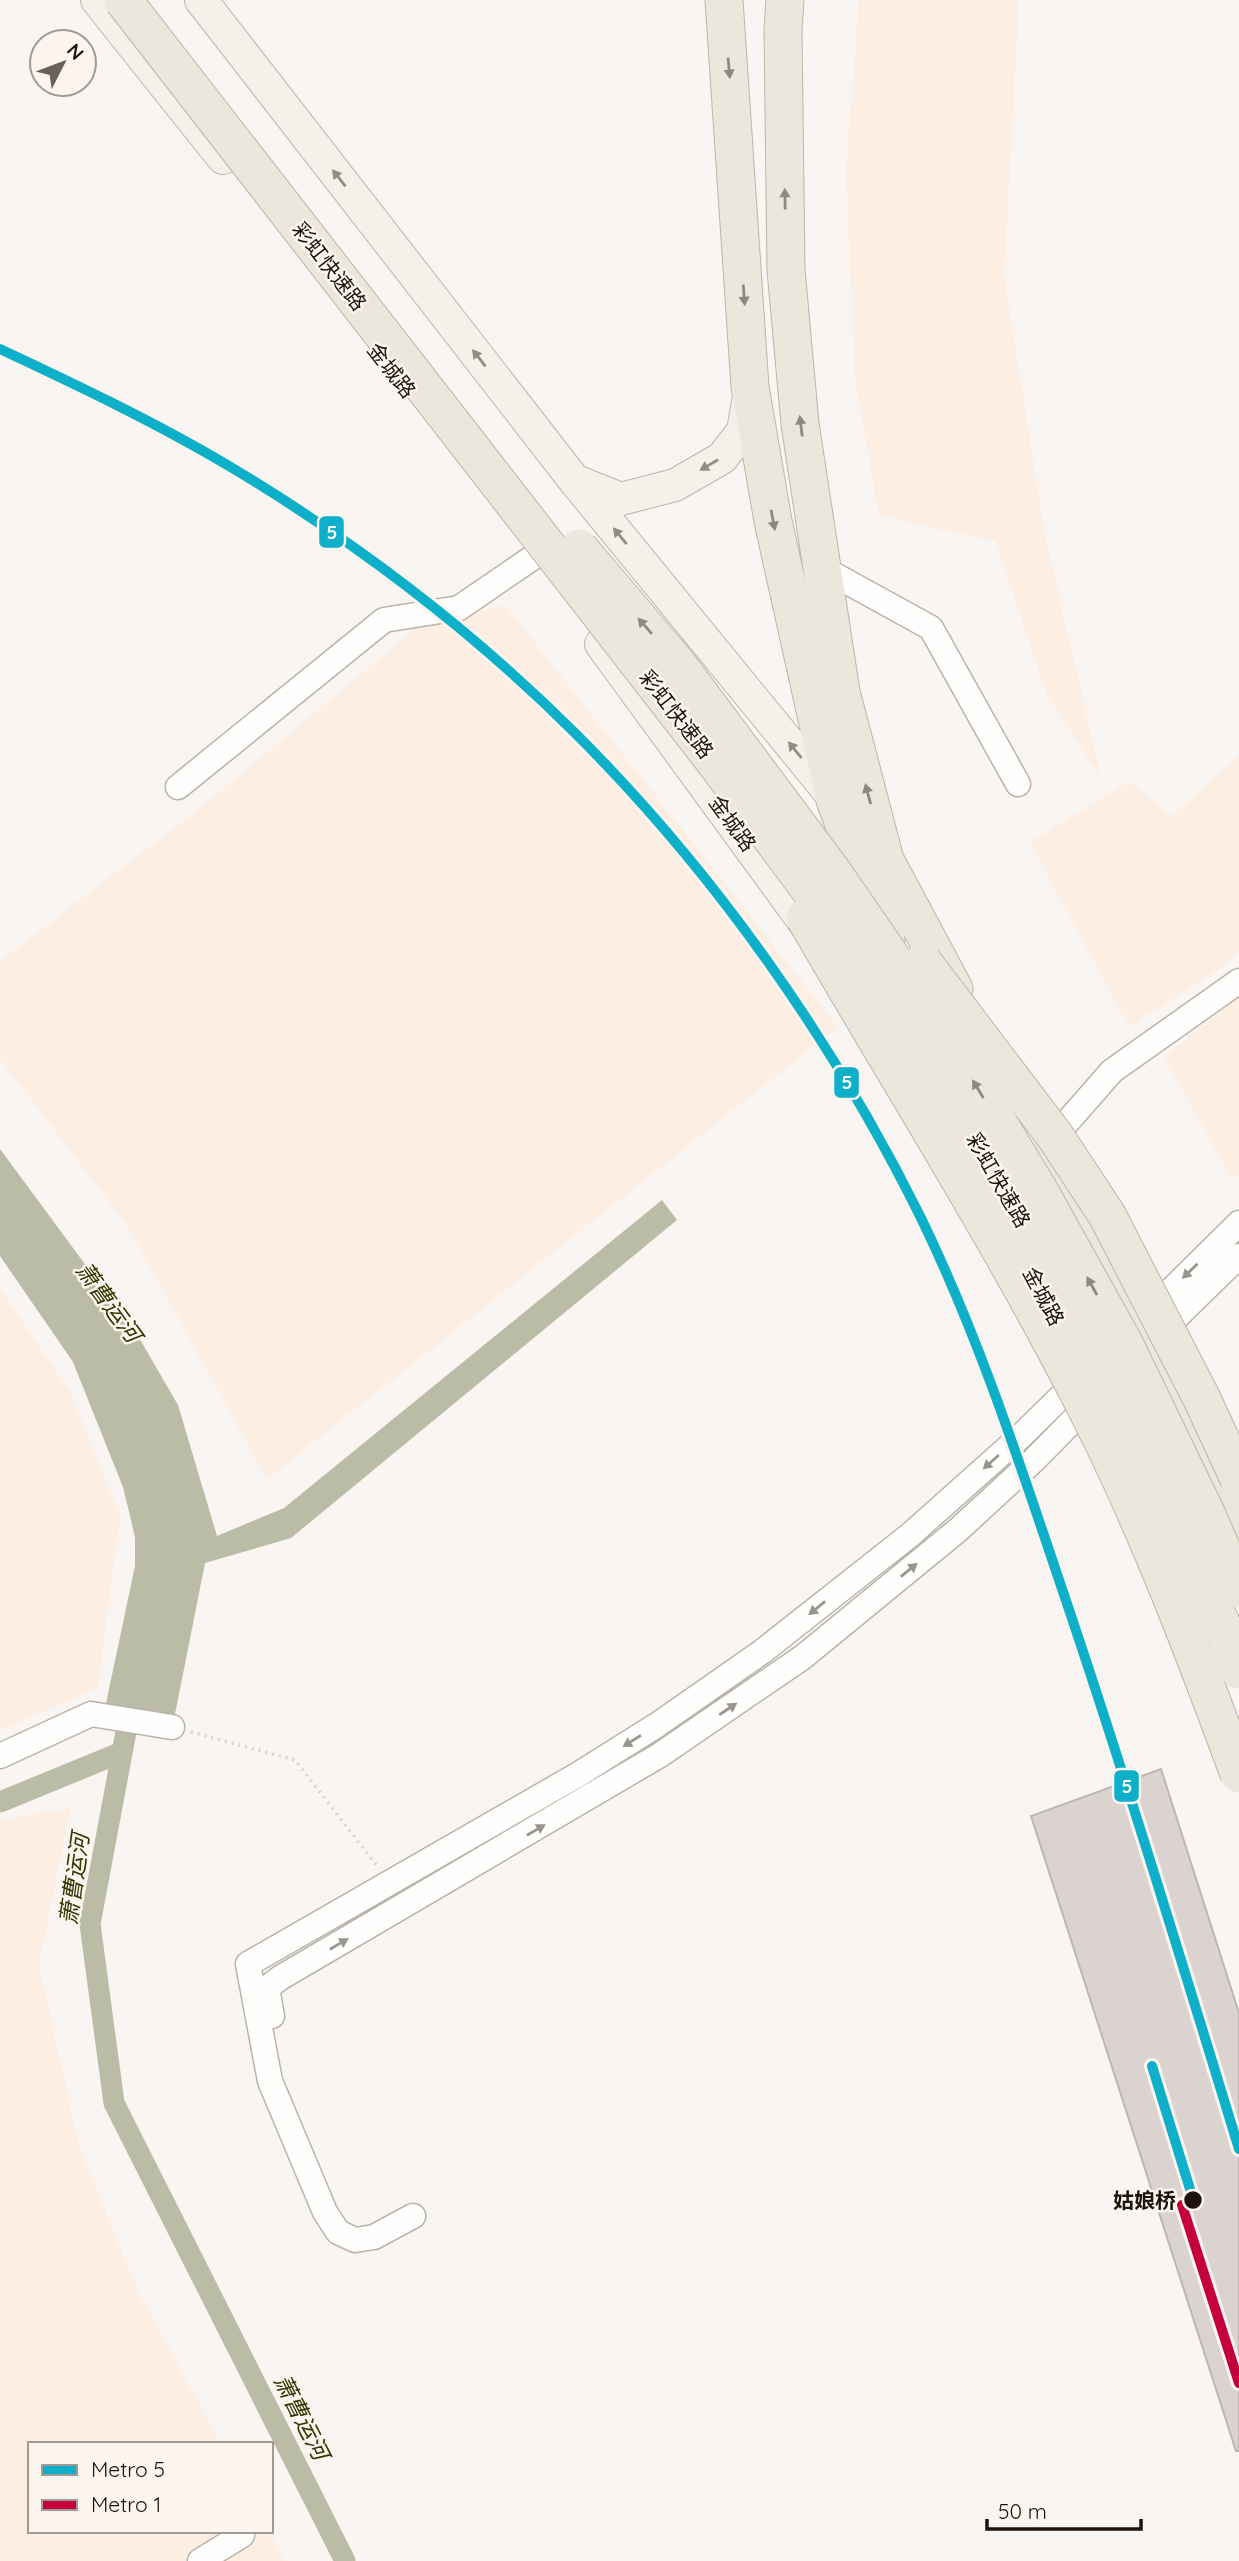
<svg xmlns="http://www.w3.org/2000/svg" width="1239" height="2561" viewBox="0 0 1239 2561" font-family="Quicksand,'Noto Sans SC',sans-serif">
	<rect width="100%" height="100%" fill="#f8f5f2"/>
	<!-- built -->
	<path fill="#fceee3" d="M859,0H1019L1004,276L1045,536L1101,777L1047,695L995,541L879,516L855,377L846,172Z
		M505,605L838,1027L267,1479L127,1225L0,1059V961L199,809L415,629Z
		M1239,756V952L1220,968L1129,1027L1030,842L1129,782L1172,816Z
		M1239,996V1174L1232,1179L1164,1057Z
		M0,1288L71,1394L120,1516L98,1688L0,1730Z
		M70,1808L39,1966L79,2146L138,2291L221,2444H30V2531H269L285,2561H0V1820Z"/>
	<!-- water -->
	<path fill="#babca6" d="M0,1149L138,1336L178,1405L217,1536L284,1508L662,1200L677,1220L291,1538L205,1563L174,1719L105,1708L135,1566V1537L123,1487L73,1362L0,1256Z"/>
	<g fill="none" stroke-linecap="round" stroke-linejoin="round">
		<!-- canal -->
		<path stroke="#babca6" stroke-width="21" d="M131,1705L90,1924L114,2103L345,2561
			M0,1802L122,1752"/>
	</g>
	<!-- building -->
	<path fill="#dbd3d0" stroke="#beb6b3" stroke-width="2" d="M1161,1769L1239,2013V2451H1236L1031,1816Z"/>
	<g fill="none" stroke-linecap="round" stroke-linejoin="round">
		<defs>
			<path id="minor" d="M822,568L931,628L1018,784
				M178,787L384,620L459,608L535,556
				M1055,1136L1112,1071L1239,981
				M1145,1316L1239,1223
				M1157,1336L1239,1256
				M0,1756L91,1714L172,1727
				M272,2016L267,1988L280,1978L660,1755L803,1657L958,1530L1034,1460L1094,1399
				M413,2216L374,2237L355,2240L338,2232L325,2212L270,2081L248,1964L579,1774L657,1725L763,1651L910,1535L1021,1436L1083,1375
				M200,2561L242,2535"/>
			<path id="major" d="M97,0L223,158
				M201,0L574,480L835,799
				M576,481L621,499L675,485L722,458L743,431L749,396
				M601,644L818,941"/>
			<path id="highway" d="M724,0L750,387L773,521L835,800L886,939
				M785,0L783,30L786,270L800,424L841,692L885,860L954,989
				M1034,1131L1142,1318L1239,1543"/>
		</defs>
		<!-- minor casing -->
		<use href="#minor" stroke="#bab3ad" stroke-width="27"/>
		<!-- major casing -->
		<use href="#major" stroke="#bdb6a8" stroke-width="34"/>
		<!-- highway casing -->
		<use href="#highway" stroke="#bdb6a8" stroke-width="39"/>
		<!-- path -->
		<path stroke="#d5d4d3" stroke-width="3.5" stroke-dasharray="2 5" stroke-linecap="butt" d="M191,1732L295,1760L377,1866"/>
		<!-- minor -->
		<use href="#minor" stroke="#fefefd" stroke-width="24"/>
		<!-- major -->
		<use href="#major" stroke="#f4f0ea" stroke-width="32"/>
		<!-- highway -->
		<use href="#highway" stroke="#ece7dc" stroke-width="37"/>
		<defs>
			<path id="highway-bridge" d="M123,0L715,762L876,979L987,1155L1081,1325L1181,1535L1226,1634L1239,1670
				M579,548L679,666L832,871L949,1041L1040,1192L1125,1345L1207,1515L1239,1589
				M805,918C906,1093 1016,1264 1105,1446C1156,1552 1198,1663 1239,1774
				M923,962L1055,1136L1107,1215L1202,1399L1239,1479"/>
		</defs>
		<!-- highway-bridge casing -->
		<use href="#highway-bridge" stroke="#bdb6a8" stroke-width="39" stroke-linecap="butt"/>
		<!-- highway-bridge -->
		<use href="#highway-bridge" stroke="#ece7dc" stroke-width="37"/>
		<defs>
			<path id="metro-1" d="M0,349C79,386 159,424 234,469C357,543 476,634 577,735C716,874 834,1042 921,1218C976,1331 1016,1452 1056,1571C1121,1762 1180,1956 1239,2149
				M1152,2066L1194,2202"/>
			<path id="metro-2" d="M1182,2205L1239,2383"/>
		</defs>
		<!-- metro-1 casing -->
		<use href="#metro-1" stroke="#fbf4ef" stroke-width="16"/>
		<!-- metro-2 casing -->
		<use href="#metro-2" stroke="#fbf4ef" stroke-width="16"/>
		<!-- metro-1 -->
		<use href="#metro-1" stroke="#0db0c8" stroke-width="10"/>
		<!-- metro-2 -->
		<use href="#metro-2" stroke="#c5003e" stroke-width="10"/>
	</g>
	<!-- one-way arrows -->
	<defs><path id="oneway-solid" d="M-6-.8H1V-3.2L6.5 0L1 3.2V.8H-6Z" transform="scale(1.75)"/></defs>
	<g fill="#8f887e">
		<use href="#oneway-solid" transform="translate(729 68) rotate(85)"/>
		<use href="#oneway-solid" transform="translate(785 199) rotate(-91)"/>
		<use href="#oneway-solid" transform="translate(744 295) rotate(86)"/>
		<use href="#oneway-solid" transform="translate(801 426) rotate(-97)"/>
		<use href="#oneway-solid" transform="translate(773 520) rotate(79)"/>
		<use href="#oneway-solid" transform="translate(645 626) rotate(-131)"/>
		<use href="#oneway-solid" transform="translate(868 794) rotate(-105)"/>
		<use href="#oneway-solid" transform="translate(978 1089) rotate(-121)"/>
		<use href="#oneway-solid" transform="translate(1092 1286) rotate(-119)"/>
	</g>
	<g fill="#938d85">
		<use href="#oneway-solid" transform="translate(339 178) rotate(-128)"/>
		<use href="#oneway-solid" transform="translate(479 358) rotate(-128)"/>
		<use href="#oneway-solid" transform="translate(709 465) rotate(150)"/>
		<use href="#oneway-solid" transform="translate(620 536) rotate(-129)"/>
		<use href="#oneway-solid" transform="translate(795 750) rotate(-129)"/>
	</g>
	<g fill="#999490">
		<use href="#oneway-solid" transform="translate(1190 1271) rotate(136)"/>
		<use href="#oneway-solid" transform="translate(991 1462) rotate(138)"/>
		<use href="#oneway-solid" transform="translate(909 1570) rotate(-39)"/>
		<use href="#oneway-solid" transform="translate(817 1608) rotate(141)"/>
		<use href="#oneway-solid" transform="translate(728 1709) rotate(-34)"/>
		<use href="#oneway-solid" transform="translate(632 1741) rotate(148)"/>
		<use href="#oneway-solid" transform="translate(536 1830) rotate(-30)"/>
		<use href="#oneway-solid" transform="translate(339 1944) rotate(-30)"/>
	</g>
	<!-- markers -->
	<circle fill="#1d130a" stroke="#fbf4ef" stroke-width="2.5" cx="1193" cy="2200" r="10"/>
	<g text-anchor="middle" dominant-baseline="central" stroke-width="5" stroke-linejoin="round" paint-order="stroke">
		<!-- street labels -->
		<g font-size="21" fill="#1d130a" stroke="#fbf4ef">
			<text transform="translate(330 266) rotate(52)">彩虹快速路</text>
			<text transform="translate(392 370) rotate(52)">金城路</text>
			<text transform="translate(677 714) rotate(52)">彩虹快速路</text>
			<text transform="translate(733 823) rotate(54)">金城路</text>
			<text transform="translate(999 1180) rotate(60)">彩虹快速路</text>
			<text transform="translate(1044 1296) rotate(62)">金城路</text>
		</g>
		<!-- stop labels -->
		<g font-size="21" font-weight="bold" fill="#1d130a" stroke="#fbf4ef" text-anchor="end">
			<text x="1176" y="2200">姑娘桥</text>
		</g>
		<!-- water labels -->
		<g font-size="23" font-style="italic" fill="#343701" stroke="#fbf4ef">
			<text transform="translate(109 1302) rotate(54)">萧曹运河</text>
			<text transform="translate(74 1879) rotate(-82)">萧曹运河</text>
			<text transform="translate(302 2417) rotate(63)">萧曹运河</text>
		</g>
	</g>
	<g stroke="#fbf4ef" stroke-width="2.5">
		<rect x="318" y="515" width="27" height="34" rx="7" fill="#0db0c8"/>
		<rect x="833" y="1066" width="27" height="33" rx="7" fill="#0db0c8"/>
		<rect x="1113" y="1769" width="27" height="34" rx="7" fill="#0db0c8"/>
	</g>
	<g font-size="19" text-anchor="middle" font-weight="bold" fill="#fff">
		<text x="332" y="539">5</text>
		<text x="847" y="1089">5</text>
		<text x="1127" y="1793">5</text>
	</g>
	<!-- legend -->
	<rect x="28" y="2442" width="245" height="91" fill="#fbf4ef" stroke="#a29a93" stroke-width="2"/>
	<rect x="42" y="2465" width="35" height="10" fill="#0db0c8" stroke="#a29a93" stroke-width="2"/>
	<text x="91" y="2477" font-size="21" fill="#1d130a">Metro 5</text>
	<rect x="42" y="2500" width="35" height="10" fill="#c5003e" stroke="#a29a93" stroke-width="2"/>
	<text x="91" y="2512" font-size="21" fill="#1d130a">Metro 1</text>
	<!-- north arrow -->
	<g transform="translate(63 63) rotate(48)"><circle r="33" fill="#fbf4ef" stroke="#a29a93" stroke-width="2"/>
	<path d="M0-5L12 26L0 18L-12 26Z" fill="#6a625b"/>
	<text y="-10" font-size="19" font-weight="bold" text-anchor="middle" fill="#1d130a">N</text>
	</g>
	<!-- scale -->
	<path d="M987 2519v10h154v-10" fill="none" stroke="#1d130a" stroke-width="3.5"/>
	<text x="998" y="2519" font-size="21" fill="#1d130a" stroke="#fbf4ef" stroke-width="5" paint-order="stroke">50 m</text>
</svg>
